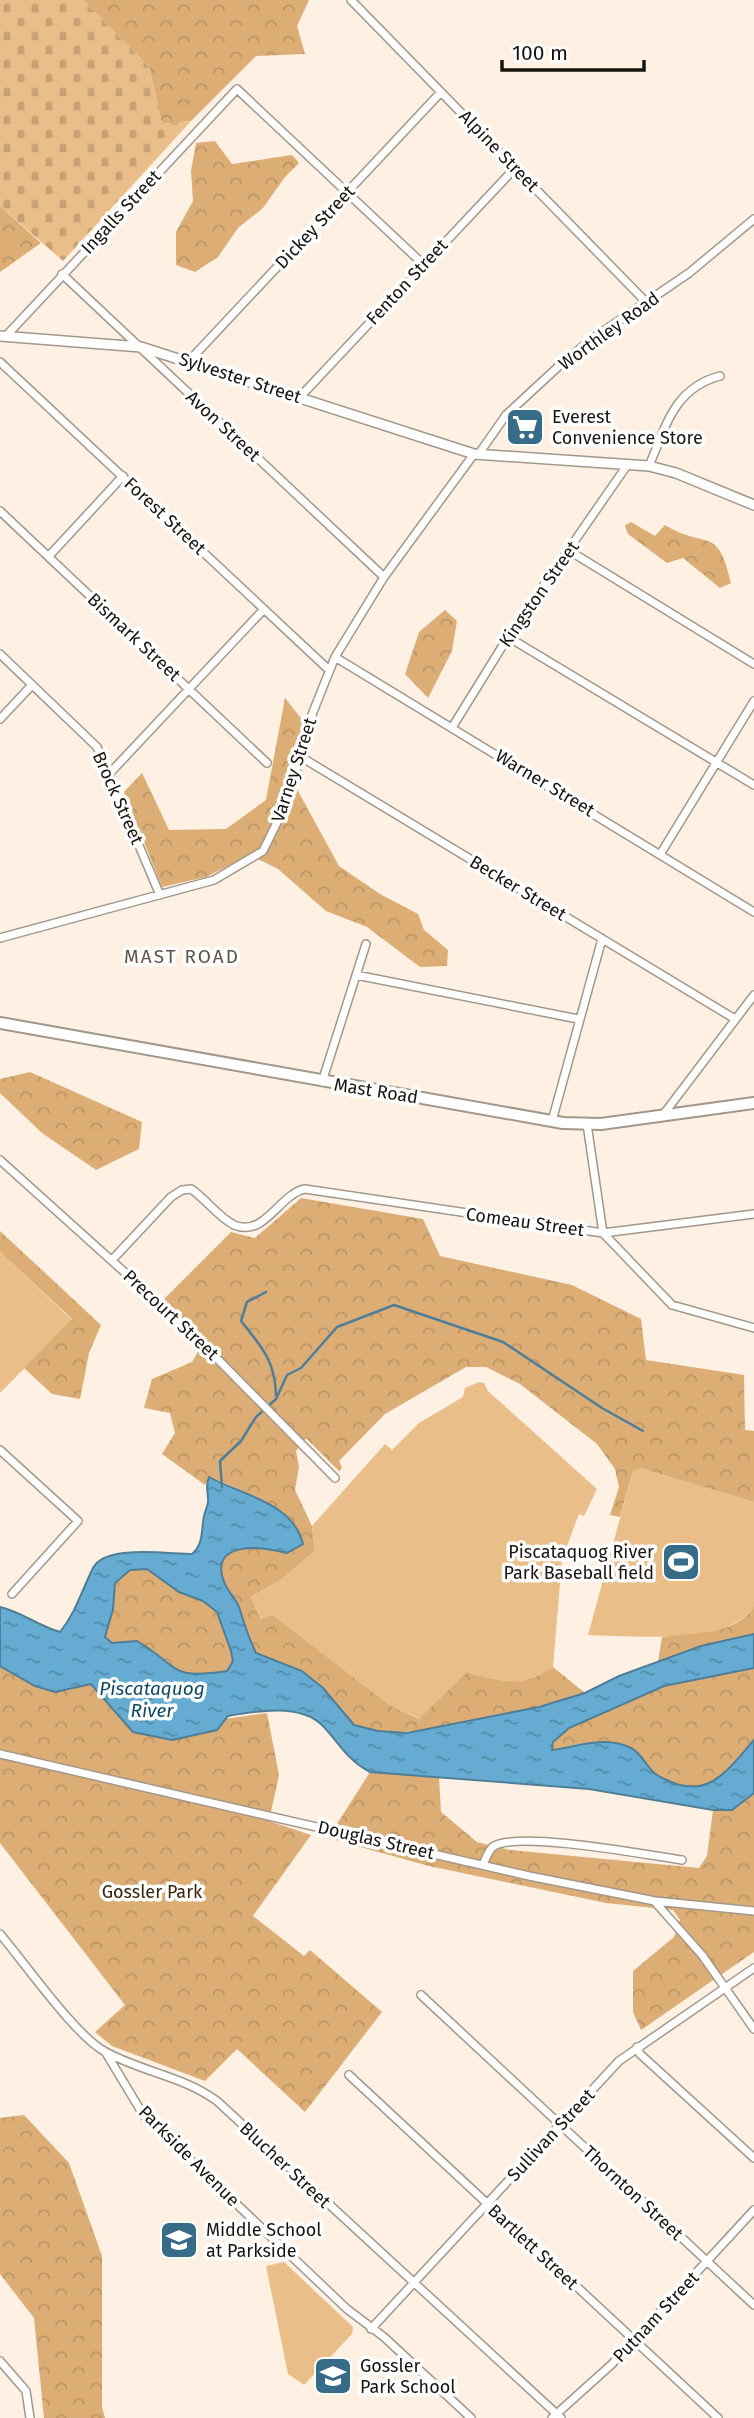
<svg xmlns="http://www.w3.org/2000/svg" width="754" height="2418" viewBox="0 0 754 2418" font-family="'Fira Sans',sans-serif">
	<defs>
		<pattern id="forest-crowns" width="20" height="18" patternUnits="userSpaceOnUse" patternTransform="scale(1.75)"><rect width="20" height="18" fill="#dcae76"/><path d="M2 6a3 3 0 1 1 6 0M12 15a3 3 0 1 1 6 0" fill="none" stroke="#bc9565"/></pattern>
		<pattern id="cemetery-stones" width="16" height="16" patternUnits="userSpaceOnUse" patternTransform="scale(1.75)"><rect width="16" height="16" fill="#eabe89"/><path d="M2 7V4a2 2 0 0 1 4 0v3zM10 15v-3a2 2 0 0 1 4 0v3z" fill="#c8a275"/></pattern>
		<pattern id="water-ripples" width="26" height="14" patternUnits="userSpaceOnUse" patternTransform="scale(1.75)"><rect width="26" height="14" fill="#66acd2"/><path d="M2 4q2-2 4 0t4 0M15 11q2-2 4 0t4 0" fill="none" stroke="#538ba9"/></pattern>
	</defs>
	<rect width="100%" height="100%" fill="#fef1e3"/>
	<!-- green -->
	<path fill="#eabe89" d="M0,1252L72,1320L0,1393Z
		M479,1382L484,1383L488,1391L597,1489L584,1516L579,1514L562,1559L553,1667C523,1689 500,1681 467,1672L420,1719L391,1706L273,1615L260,1619L251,1597L282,1579L315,1551L312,1526L385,1444L392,1450L419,1423L463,1397L465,1388Z
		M640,1468L754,1502V1606C733,1646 627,1636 588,1635L633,1471Z
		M284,2262L353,2327L352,2334L304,2385L288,2374L266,2266Z"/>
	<!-- forest -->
	<path fill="url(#forest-crowns)" d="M83,0H309L297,26L305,54L256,56L191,121L162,124L149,67Z
		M215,141L232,164L292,155L299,163L285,177L263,208L238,228L218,257L195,272L176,265V232L193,201L191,171L196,143Z
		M0,206L41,243L0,272Z
		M631,522L655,536L665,525C707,551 717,523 731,583L720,588L683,558L667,563L628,534L625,525Z
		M445,610L457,621L452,651L428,698L405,674L419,632Z
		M285,698L304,722L291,764L298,791L339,866L380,894L418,914L424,930L448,950L447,966L420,967L367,927L326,911L278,869L250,855L206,877L162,887L124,792L142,773L169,830L226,829L266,800Z
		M30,1072L142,1122L139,1149L96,1170L42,1133L0,1093V1079Z
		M301,1198L423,1219L440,1256L572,1285L641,1319L646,1360L744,1375L745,1430L754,1431V1502L640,1468L633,1471L620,1517L610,1515L619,1487L615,1469L597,1444L520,1384L486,1367H466L385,1414L339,1461L342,1468L339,1471L306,1438L296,1451L299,1467L295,1490L312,1526L315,1551L282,1579L251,1597L260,1619L273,1615L391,1706L419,1719L467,1672C500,1681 522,1689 553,1667L585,1693C542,1706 388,1750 353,1724C341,1715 333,1698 322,1687C303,1669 280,1662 256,1653C248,1637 244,1623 239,1607C236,1598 228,1592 225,1584C206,1540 263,1546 287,1553L243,1491L210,1477L205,1485L162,1454L175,1433L170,1413L144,1408L152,1379L192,1362L205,1340L163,1300L231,1232L255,1238Z
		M0,1231L101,1325L89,1353L80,1399L52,1394L24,1368L72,1319L0,1252Z
		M147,1569L179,1592L203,1601L217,1612L231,1650L233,1661L227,1671L191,1676L171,1668L143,1645L130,1641L112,1643L105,1637L113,1609L115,1583L130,1570Z
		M754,1606V1634L701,1646L658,1662L662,1637C690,1633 739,1635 754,1606Z
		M0,1666L35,1686L68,1690L91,1683L133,1732L267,1713L279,1775L269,1821L311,1835L253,1916L304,1956L310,1950L382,2012L305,2112L237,2049L205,2081L112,2046L95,2032L125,2005L0,1843Z
		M754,1668V1740C724,1774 706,1804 657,1775C647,1769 642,1753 631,1748C606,1736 577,1744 552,1750V1742L568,1728L664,1686Z
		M370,1772L439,1777L441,1812L477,1842L510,1850L699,1868L707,1856L713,1810H732L754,1793V1952L641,2030L633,2012V1971L674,1937L680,1920L673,1910L606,1903L429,1866L328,1838Z
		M24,2115L69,2163L102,2256V2407L105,2418H44L34,2318L0,2274V2118Z"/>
	<!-- cemetery -->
	<path fill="url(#cemetery-stones)" d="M0,0H83L149,67L162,124L191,121L63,261L0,206Z"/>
	<!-- water -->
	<path fill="url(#water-ripples)" stroke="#4f7e98" stroke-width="2" fill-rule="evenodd" d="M209,1477C241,1495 293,1502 303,1544L287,1553C263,1546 206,1540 225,1584C228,1592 236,1598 239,1607C244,1623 248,1637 256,1653L302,1671L323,1688L354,1725L378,1731L407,1733L539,1707L585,1693L619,1676L701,1646L754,1634V1668L664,1686L569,1728L553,1742L552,1750C577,1747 605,1735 631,1748C642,1753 647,1769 657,1775C706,1804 724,1774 754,1740V1793L732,1810H713L589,1789L370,1772C347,1760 340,1744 323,1726C301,1703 256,1711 228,1716L217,1730L172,1740L133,1732L91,1684L55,1692L35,1686L0,1666V1607C22,1612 38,1626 60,1632C76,1612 82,1590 93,1568C105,1544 168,1554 192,1554C204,1543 201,1531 204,1516C205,1510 209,1505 208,1499C208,1490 205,1486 209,1477ZM147,1569L179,1592L203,1601L217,1612L231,1651L233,1661L227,1671C168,1680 181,1667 137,1641L112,1643L105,1637L113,1609L115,1583L130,1570Z"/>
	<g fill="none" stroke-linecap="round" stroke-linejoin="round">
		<!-- stream -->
		<path stroke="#4f7e98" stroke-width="2.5" d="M266,1292L247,1302L241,1321C262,1347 275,1361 276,1395
			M222,1487L220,1461L241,1441L256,1417L276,1399L287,1375L301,1368L337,1327L394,1305L503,1342L602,1408L643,1431"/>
		<defs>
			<path id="minor" d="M351,0L647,303
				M62,274L384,577
				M6,336L237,89L423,264
				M189,361L441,92
				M0,362L329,670
				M299,398L515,168
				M478,455L506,415L560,365L592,339L689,273L754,219
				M649,466C666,426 674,388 720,376
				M0,511L267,763
				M568,550L754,664
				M49,556L123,476
				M508,637L754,785
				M0,654L97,747L160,895
				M335,657L754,912
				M0,719L32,685
				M453,726L508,637L628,464
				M301,757L735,1019
				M110,773L264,609
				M661,853L754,701
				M0,938L214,880L263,851L287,802L313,712L335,657L384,577L474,454
				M356,975L578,1019
				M322,1082L366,944
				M663,1115L754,995
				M552,1121L602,939
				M587,1124L603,1233L672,1305L754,1328
				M0,1160L192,1333L335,1478
				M112,1260L171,1197L182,1190L191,1189C206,1199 218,1217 234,1225C265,1238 279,1194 305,1189L603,1233L754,1214
				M0,1450L78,1521L12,1594
				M0,1754L529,1876L655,1901L754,1911
				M483,1865C486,1858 488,1850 494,1846C520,1831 648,1855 682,1860
				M655,1902L702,1955L754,2029
				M0,1934C24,1962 75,2035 104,2051C141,2072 181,2075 217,2101L561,2418
				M421,1995L754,2305
				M637,2047L640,2054L754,2158
				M106,2053L144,2116L347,2309L384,2337L471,2418
				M349,2075L718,2418
				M371,2329L619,2061L754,1968
				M0,2361L26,2391L30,2418
				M552,2418L612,2364L754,2210"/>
			<path id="tertiary" d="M0,336L141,347L474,454L649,466L676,473L754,505"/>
			<path id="secondary" d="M0,1023L563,1123L601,1124L754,1103"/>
		</defs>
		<!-- minor casing -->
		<use href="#minor" stroke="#a2978a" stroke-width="10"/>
		<!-- tertiary casing -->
		<use href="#tertiary" stroke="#a2978a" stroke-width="12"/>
		<!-- secondary casing -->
		<use href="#secondary" stroke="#a2978a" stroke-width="14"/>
		<!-- minor -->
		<use href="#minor" stroke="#fff" stroke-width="7"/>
		<!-- tertiary -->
		<use href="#tertiary" stroke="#fff" stroke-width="9"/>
		<!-- secondary -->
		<use href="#secondary" stroke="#fff" stroke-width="10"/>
	</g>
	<!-- icons -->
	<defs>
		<symbol id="supermarket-square" viewBox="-11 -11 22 22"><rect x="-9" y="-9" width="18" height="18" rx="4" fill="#376c88" stroke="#fff"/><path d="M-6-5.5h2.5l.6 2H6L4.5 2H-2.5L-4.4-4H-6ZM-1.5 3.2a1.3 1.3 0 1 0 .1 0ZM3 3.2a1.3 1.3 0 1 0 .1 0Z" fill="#fff"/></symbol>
		<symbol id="stadium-square" viewBox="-11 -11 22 22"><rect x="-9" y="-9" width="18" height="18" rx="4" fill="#376c88" stroke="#fff"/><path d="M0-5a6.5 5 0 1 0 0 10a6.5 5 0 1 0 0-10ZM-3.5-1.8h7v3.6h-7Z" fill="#fff"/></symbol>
		<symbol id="school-square" viewBox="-11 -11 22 22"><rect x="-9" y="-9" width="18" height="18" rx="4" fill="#376c88" stroke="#fff"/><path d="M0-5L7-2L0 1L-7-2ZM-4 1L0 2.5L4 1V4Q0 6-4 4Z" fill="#fff"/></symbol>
	</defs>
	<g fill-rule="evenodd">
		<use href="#supermarket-square" x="503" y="405" width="44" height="44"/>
		<use href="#stadium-square" x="659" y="1540" width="44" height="44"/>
		<use href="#school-square" x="157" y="2218" width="44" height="44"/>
		<use href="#school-square" x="311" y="2354" width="44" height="44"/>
	</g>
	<g text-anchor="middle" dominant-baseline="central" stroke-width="7" stroke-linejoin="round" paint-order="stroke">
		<!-- street labels -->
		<g font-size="18" fill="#18140f" stroke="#fff">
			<text transform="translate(499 151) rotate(46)">Alpine Street</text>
			<text transform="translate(121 212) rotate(-47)">Ingalls Street</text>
			<text transform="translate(315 227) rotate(-47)">Dickey Street</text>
			<text transform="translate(407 282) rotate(-47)">Fenton Street</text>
			<text transform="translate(609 331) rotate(-36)">Worthley Road</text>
			<text transform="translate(240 378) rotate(18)">Sylvester Street</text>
			<text transform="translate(223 426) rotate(43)">Avon Street</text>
			<text transform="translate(165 516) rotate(43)">Forest Street</text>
			<text transform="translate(539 594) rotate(-55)">Kingston Street</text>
			<text transform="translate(134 637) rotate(43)">Bismark Street</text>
			<text transform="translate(294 770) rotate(-72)">Varney Street</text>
			<text transform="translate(545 783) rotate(31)">Warner Street</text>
			<text transform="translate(118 798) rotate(66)">Brock Street</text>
			<text transform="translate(518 888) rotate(31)">Becker Street</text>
			<text transform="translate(376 1091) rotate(9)">Mast Road</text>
			<text transform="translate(525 1222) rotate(8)">Comeau Street</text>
			<text transform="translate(171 1315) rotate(43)">Precourt Street</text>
			<text transform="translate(376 1840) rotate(13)">Douglas Street</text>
			<text transform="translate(551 2135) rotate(-47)">Sullivan Street</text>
			<text transform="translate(189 2156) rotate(45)">Parkside Avenue</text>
			<text transform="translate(285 2165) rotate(43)">Blucher Street</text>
			<text transform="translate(633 2193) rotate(43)">Thornton Street</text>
			<text transform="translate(533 2247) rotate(43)">Bartlett Street</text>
			<text transform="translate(656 2317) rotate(-47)">Putnam Street</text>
		</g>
		<!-- poi labels -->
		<g font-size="18" fill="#18140f" stroke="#fff" text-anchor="start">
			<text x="552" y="417">Everest<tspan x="552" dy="21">Convenience Store</tspan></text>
			<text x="654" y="1552" text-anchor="end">Piscataquog River<tspan x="654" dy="21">Park Baseball field</tspan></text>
			<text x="206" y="2230">Middle School<tspan x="206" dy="21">at Parkside</tspan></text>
			<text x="360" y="2366">Gossler<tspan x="360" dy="21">Park School</tspan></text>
		</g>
		<!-- park labels -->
		<g font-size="18" fill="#38250b" stroke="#fff">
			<text x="152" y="1892">Gossler Park</text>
		</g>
		<!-- neighbourhood labels -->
		<g font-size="19" letter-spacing="2" fill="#5e5448" stroke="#fff">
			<text x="182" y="956">MAST ROAD</text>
		</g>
		<!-- water labels -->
		<g font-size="19" font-style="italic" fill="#0d4762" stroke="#fff">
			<text x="152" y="1688">Piscataquog<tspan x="152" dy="22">River</tspan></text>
		</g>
	</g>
	<!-- scale -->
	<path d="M502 60v10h142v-10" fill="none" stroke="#18140f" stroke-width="3.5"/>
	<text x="512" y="60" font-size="21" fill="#18140f" stroke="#ffffff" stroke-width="5" paint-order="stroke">100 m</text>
</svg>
